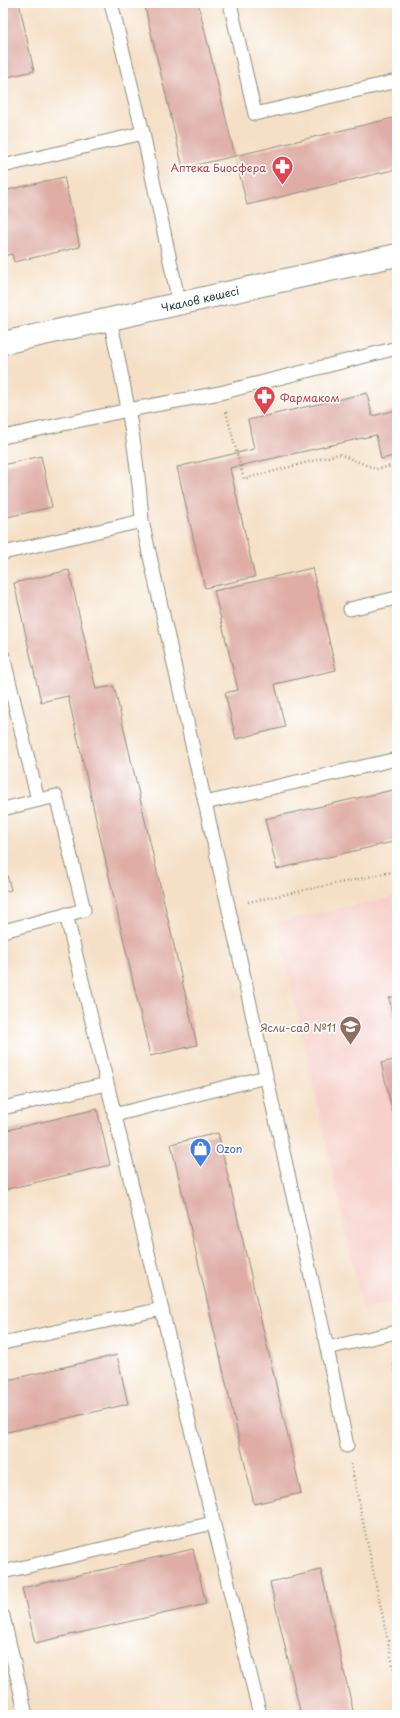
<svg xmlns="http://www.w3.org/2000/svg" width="400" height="1718" viewBox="0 0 400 1718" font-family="'Playpen Sans',sans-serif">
	<rect width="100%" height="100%" fill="#fff"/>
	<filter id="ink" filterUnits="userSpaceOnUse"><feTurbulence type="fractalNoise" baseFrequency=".025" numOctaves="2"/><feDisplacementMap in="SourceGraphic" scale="8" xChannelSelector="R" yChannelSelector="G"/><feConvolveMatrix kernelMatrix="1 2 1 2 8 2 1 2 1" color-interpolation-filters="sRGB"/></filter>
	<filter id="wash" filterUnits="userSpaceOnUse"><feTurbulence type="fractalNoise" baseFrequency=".012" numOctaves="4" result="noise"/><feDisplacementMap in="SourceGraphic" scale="16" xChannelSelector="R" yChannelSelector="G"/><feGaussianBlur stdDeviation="0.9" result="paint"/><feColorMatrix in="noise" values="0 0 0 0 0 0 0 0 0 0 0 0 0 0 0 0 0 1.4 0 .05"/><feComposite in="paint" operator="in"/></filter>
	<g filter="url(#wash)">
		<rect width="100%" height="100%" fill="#f5e0c7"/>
		<!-- built -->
		<path fill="#f7d0cb" d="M397,896V1302L363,1309L277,922Z"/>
		<g id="blocks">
			<!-- building -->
			<path fill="#dfada6" d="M3,3H19L34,71L3,78Z
				M144,3H198L235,156L183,168Z
				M397,117V169L247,205L235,156Z
				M64,177L80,247L14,262L12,254L3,256V191Z
				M367,393L372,416L397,410V455L381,459L376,435L230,468L255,577L205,588L177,467L254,449L248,420Z
				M41,456L52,507L3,518V465Z
				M312,568L336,670L275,684L285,727L236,739L225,693L238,690L214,591Z
				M69,570L96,689L114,686L197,1045L150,1056L68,696L41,702L14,583Z
				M397,789V841L277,869L265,819Z
				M3,860L11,890L3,892Z
				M397,996V1028H396L389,998Z
				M397,1059V1122H395L381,1063Z
				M97,1109L110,1165L3,1190V1131Z
				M218,1133L301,1493L254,1504L171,1144Z
				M117,1355L128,1404L3,1433V1381Z
				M397,1360V1378H396L393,1361Z
				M193,1549L206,1604L35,1643L22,1588Z
				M321,1570L354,1715H301L270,1582Z"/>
		</g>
	</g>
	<g filter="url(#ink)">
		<use href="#blocks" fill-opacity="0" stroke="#8a8e7e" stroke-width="1"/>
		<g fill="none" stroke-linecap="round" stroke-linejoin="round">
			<defs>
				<path id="service" d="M111,3L143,133L179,303
					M230,3L255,114L397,81
					M3,166L143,133
					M110,319C124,386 138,452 142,521L327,1348L347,1446
					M3,437L128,410L220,393L397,348
					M3,553L142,521
					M350,609L397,598
					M3,656L38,800
					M205,803L397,759
					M3,809L56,796L84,910L3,931
					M66,914L260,1715
					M3,1108L107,1084
					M114,1115L266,1077
					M3,1343L162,1309
					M327,1348L397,1332
					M3,1572L213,1523
					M3,1616L26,1715"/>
				<path id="tertiary" d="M3,343L397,255"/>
			</defs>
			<!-- service casing -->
			<use href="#service" stroke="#8a8e7e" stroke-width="15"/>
			<!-- tertiary casing -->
			<use href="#tertiary" stroke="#8a8e7e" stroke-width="24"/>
			<!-- path -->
			<path stroke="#8a8e7e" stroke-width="2.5" stroke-dasharray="1 3" stroke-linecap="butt" d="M226,412L244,479L339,454L376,469L397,465
				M248,902L397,871
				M351,1464L397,1685"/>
			<!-- service -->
			<use href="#service" stroke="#fff" stroke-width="13"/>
			<!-- tertiary -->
			<use href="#tertiary" stroke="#fff" stroke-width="22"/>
		</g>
	</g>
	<!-- icons -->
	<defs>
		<symbol id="pharmacy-pin" viewBox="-11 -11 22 30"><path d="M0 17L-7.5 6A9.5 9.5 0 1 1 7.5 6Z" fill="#e0444e" stroke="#fff"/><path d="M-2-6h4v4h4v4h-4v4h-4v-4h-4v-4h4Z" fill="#fff"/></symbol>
		<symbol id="school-pin" viewBox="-11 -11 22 30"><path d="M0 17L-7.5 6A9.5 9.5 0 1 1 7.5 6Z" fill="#8d6e63" stroke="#fff"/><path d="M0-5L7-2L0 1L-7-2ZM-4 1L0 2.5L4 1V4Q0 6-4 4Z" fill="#fff"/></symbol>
		<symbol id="shop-pin" viewBox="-11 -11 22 30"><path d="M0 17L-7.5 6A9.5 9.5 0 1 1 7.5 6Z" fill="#3f7fe0" stroke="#fff"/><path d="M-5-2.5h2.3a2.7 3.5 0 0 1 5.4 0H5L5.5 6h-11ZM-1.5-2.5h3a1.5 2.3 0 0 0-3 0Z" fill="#fff"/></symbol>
	</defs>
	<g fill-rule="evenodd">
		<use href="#pharmacy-pin" x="270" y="154" width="25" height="34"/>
		<use href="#pharmacy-pin" x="252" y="384" width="25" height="34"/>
		<use href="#school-pin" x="338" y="1014" width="25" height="34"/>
		<use href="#shop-pin" x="188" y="1136" width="25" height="34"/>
	</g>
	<g text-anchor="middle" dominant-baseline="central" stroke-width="3.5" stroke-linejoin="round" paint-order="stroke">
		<!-- health labels -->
		<g font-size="11" fill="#be3a42" stroke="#fff" text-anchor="end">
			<text x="266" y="167">Аптека Биосфера</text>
			<text x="280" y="397" text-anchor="start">Фармаком</text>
		</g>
		<!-- street labels -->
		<g font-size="11" fill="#1f3d34" stroke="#fff">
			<text transform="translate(200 299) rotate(-13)">Чкалов көшесі</text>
		</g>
		<!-- education labels -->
		<g font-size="11" fill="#785e54" stroke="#fff" text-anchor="end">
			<text x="336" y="1027">Ясли-сад №11</text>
		</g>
		<!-- shop labels -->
		<g font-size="11" fill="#366cbe" stroke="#fff" text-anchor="start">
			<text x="216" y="1148">Ozon</text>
		</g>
	</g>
	<!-- margin -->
	<rect width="400" height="1718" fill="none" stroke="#fff" stroke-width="16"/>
</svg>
